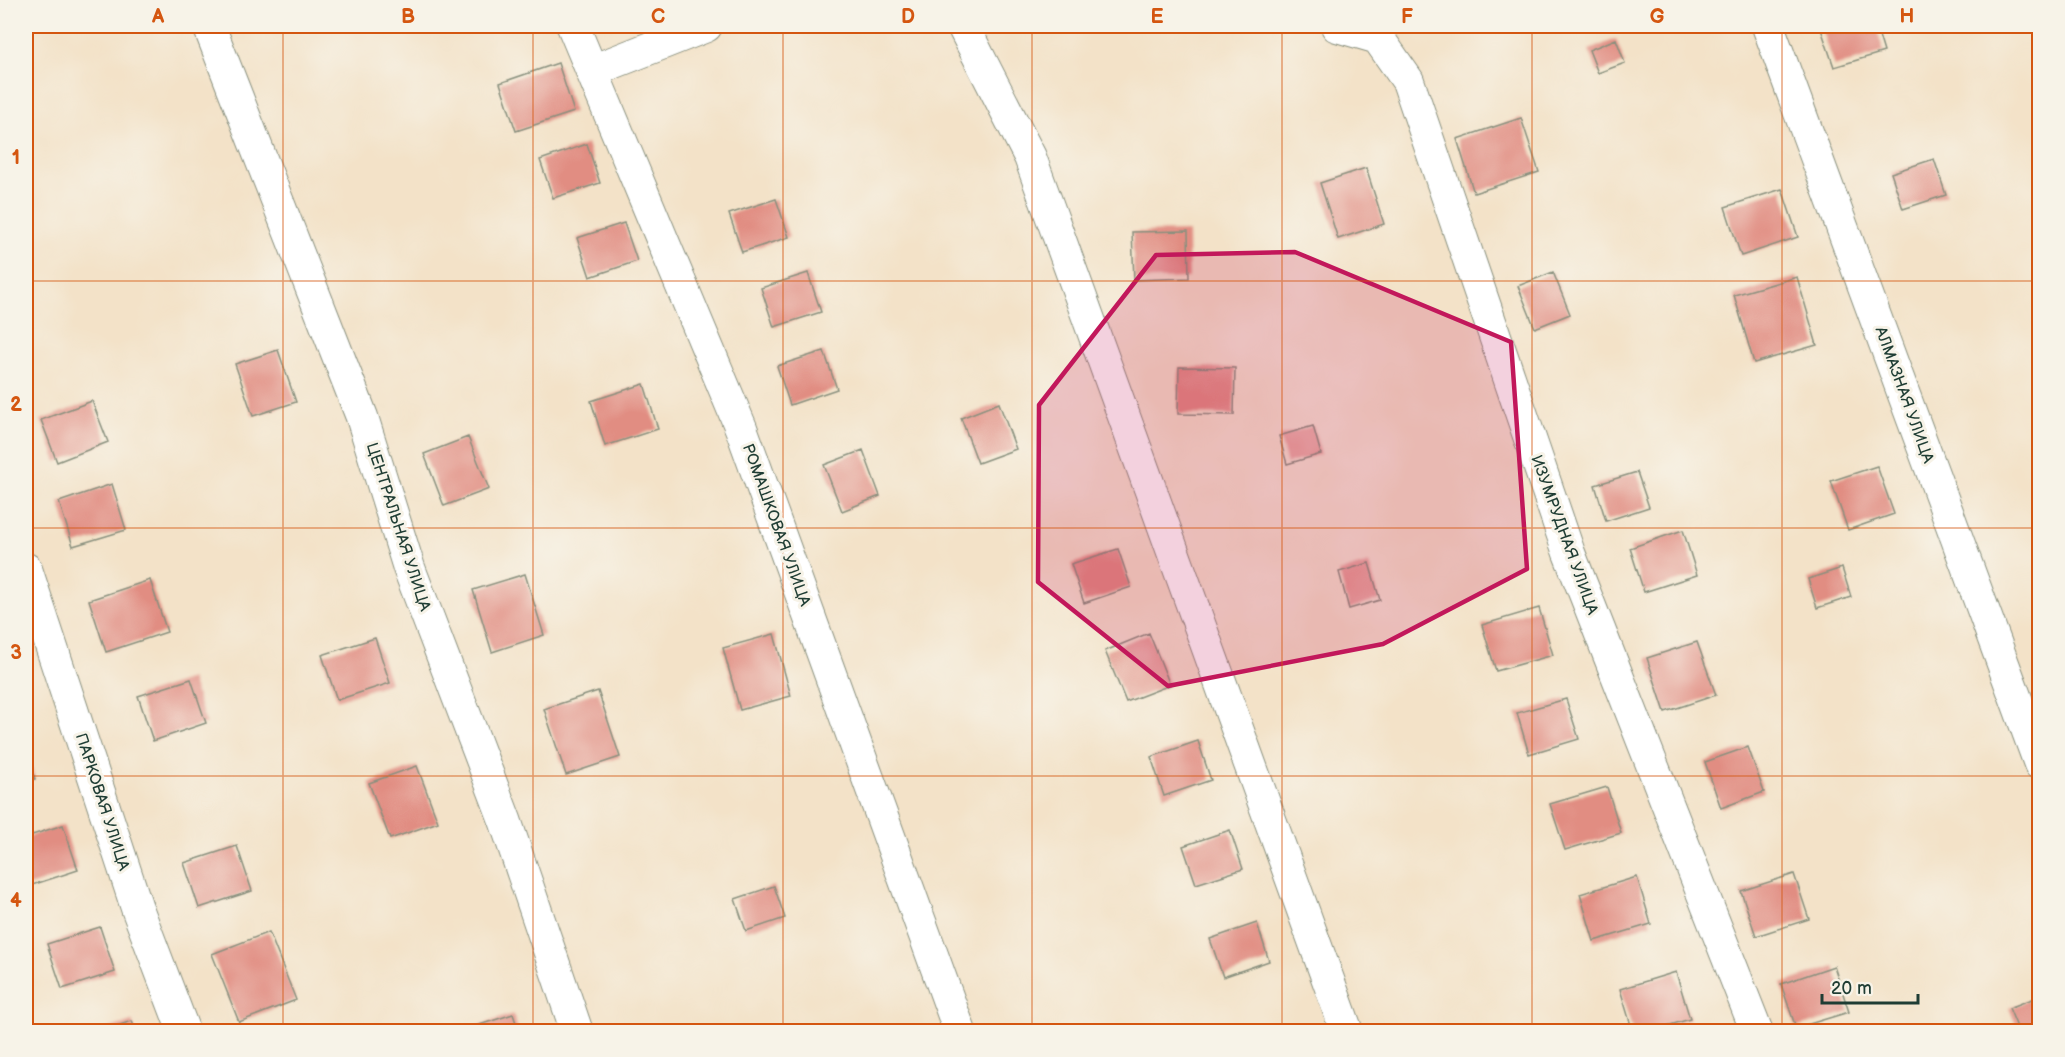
<svg xmlns="http://www.w3.org/2000/svg" width="2065" height="1057" viewBox="0 0 2065 1057" font-family="'Balsamiq Sans',sans-serif">
	<rect width="100%" height="100%" fill="#f7f3e8"/>
	<filter id="ink" filterUnits="userSpaceOnUse"><feTurbulence type="fractalNoise" baseFrequency=".0167" numOctaves="2"/><feDisplacementMap in="SourceGraphic" scale="12" xChannelSelector="R" yChannelSelector="G"/><feConvolveMatrix kernelMatrix="1 2 1 2 8 2 1 2 1" color-interpolation-filters="sRGB"/></filter>
	<filter id="wash" filterUnits="userSpaceOnUse"><feTurbulence type="fractalNoise" baseFrequency=".008" numOctaves="4" result="noise"/><feDisplacementMap in="SourceGraphic" scale="24" xChannelSelector="R" yChannelSelector="G"/><feGaussianBlur stdDeviation="1.35" result="paint"/><feColorMatrix in="noise" values="0 0 0 0 0 0 0 0 0 0 0 0 0 0 0 0 0 1.4 0 .05"/><feComposite in="paint" operator="in"/></filter>
	<g filter="url(#wash)">
		<rect width="100%" height="100%" fill="#f3e2c8"/>
		<g id="blocks">
			<!-- building -->
			<path fill="#e18d82" d="M1820,26H1876L1884,52L1834,67Z
				M1616,39L1625,63L1598,73L1589,50Z
				M558,63L574,112L516,131L500,83Z
				M1521,118L1539,172L1474,193L1457,139Z
				M587,144L600,183L553,198L540,160Z
				M1934,159L1946,195L1903,209L1891,173Z
				M1366,168L1384,224L1338,239L1320,183Z
				M1782,189L1798,237L1741,256L1725,207Z
				M776,199L789,237L742,252L729,214Z
				M624,223L637,261L590,277L577,238Z
				M1188,231L1189,278L1134,280L1132,232Z
				M1553,272L1570,314L1535,328L1518,286Z
				M808,273L821,312L774,327L761,288Z
				M1797,277L1817,345L1754,363L1734,295Z
				M278,350L296,402L253,416L235,364Z
				M824,351L837,389L790,405L777,366Z
				M1179,367L1235,368L1234,415L1178,414Z
				M644,384L658,429L605,446L591,401Z
				M92,401L108,442L57,462L41,420Z
				M999,403L1016,449L978,463L961,418Z
				M1313,426L1321,454L1287,464L1279,436Z
				M468,437L489,489L444,506L424,454Z
				M863,450L880,496L842,511L824,465Z
				M1877,466L1894,514L1848,530L1831,481Z
				M1637,472L1649,507L1606,521L1595,485Z
				M112,484L126,530L73,546L59,502Z
				M1683,530L1697,575L1644,592L1630,548Z
				M1118,549L1131,587L1084,603L1071,564Z
				M1369,563L1380,600L1349,609L1339,572Z
				M1842,568L1851,597L1817,608L1808,579Z
				M525,574L544,635L492,652L473,590Z
				M150,580L167,632L106,652L89,600Z
				M1539,608L1553,655L1496,671L1482,625Z
				M1149,633L1170,685L1126,702L1105,651Z
				M774,634L791,696L740,710L723,648Z
				M375,638L390,683L337,700L322,655Z
				M1697,642L1716,695L1665,712L1647,658Z
				M191,679L206,723L153,741L138,696Z
				M598,691L620,757L566,775L544,709Z
				M1566,699L1579,739L1529,754L1517,713Z
				M1198,741L1211,780L1164,796L1151,757Z
				M1748,747L1764,792L1721,808L1705,762Z
				M26,751L35,779L26,782Z
				M417,766L438,822L390,839L369,783Z
				M1607,787L1621,833L1565,850L1550,804Z
				M63,825L78,870L26,887V837Z
				M1230,830L1243,869L1196,884L1183,846Z
				M237,846L252,891L199,908L184,863Z
				M1794,874L1809,919L1756,936L1741,891Z
				M1637,877L1651,924L1594,941L1580,894Z
				M774,886L785,918L746,931L735,899Z
				M1257,923L1269,961L1223,977L1210,939Z
				M100,927L115,972L62,989L47,944Z
				M269,932L296,1000L239,1022L212,954Z
				M1834,966L1849,1012L1796,1028L1781,984Z
				M1676,972L1690,1019L1647,1032H1633L1620,989Z
				M2040,996V1032H2019L2009,1008Z
				M513,1014L519,1032H461V1031Z
				M132,1021L136,1032H102L101,1031Z"/>
		</g>
	</g>
	<g filter="url(#ink)">
		<use href="#blocks" fill-opacity="0" stroke="#89907e" stroke-width="1.5"/>
		<g fill="none" stroke-linecap="round" stroke-linejoin="round">
			<defs>
				<path id="minor" d="M209,26L362,417L409,568L505,820L577,1032
					M573,26L741,428L960,1032
					M963,26L1030,157L1347,1032
					M1337,26L1378,38
					M1373,26L1378,38L1408,81L1569,553L1757,1032
					M1768,26L2040,764
					M592,71L706,26
					M26,569L137,908L184,1032"/>
			</defs>
			<!-- minor casing -->
			<use href="#minor" stroke="#89907e" stroke-width="34"/>
			<!-- minor -->
			<use href="#minor" stroke="#fff" stroke-width="32"/>
		</g>
	</g>
	<!-- marked area -->
	<path fill="#c2185b" fill-opacity="0.2" stroke="#c2185b" stroke-width="4.5" stroke-linejoin="round" d="M1295,252L1511,342L1527,569L1383,644L1168,686L1038,582L1039,405L1156,255Z"/>
	<!-- grid -->
	<path fill="none" stroke="#d45610" stroke-width="1.5" stroke-opacity="0.55" d="M283,26V1032M533,26V1032M783,26V1032M1032,26V1032M1282,26V1032M1532,26V1032M1782,26V1032M26,281H2040M26,528H2040M26,776H2040"/>
	<g text-anchor="middle" dominant-baseline="central" stroke-width="6" stroke-linejoin="round" paint-order="stroke">
		<!-- street labels -->
		<g font-size="16" fill="#1f3d34" stroke="#f7f3e8">
			<text transform="translate(1904 395) rotate(70)">АЛМАЗНАЯ УЛИЦА</text>
			<text transform="translate(776 525) rotate(70)">РОМАШКОВАЯ УЛИЦА</text>
			<text transform="translate(398 527) rotate(72)">ЦЕНТРАЛЬНАЯ УЛИЦА</text>
			<text transform="translate(1564 535) rotate(70)">ИЗУМРУДНАЯ УЛИЦА</text>
			<text transform="translate(102 802) rotate(72)">ПАРКОВАЯ УЛИЦА</text>
		</g>
	</g>
	<!-- margin -->
	<rect width="2065" height="1057" fill="none" stroke="#f7f3e8" stroke-width="66"/>
	<!-- scale -->
	<path d="M1822 994v9h96v-9" fill="none" stroke="#1f3d34" stroke-width="3"/>
	<text x="1831" y="994" font-size="18" fill="#1f3d34" stroke="#f7f3e8" stroke-width="4.5" paint-order="stroke">20 m</text>
	<rect x="33" y="33" width="1999" height="991" fill="none" stroke="#d45610" stroke-width="2"/>
	<g font-size="20" text-anchor="middle" font-weight="bold" fill="#d45610">
		<text x="158" y="23">A</text>
		<text x="408" y="23">B</text>
		<text x="658" y="23">C</text>
		<text x="908" y="23">D</text>
		<text x="1157" y="23">E</text>
		<text x="1407" y="23">F</text>
		<text x="1657" y="23">G</text>
		<text x="1907" y="23">H</text>
		<text x="16" y="164">1</text>
		<text x="16" y="411">2</text>
		<text x="16" y="659">3</text>
		<text x="16" y="907">4</text>
	</g>
</svg>
